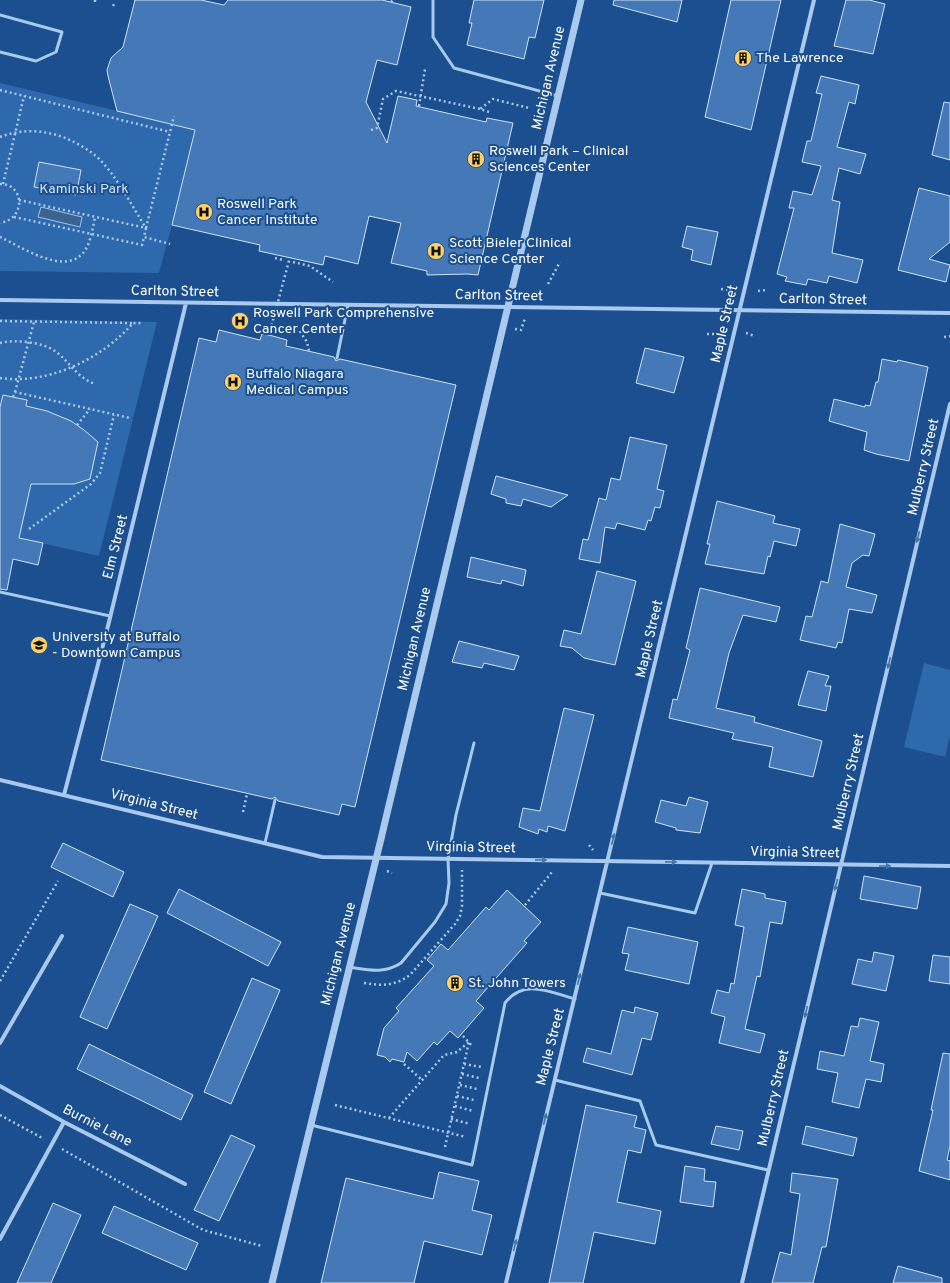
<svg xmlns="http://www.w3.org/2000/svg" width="950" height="1283" viewBox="0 0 950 1283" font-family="Overpass,sans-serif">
	<rect width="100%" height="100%" fill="#1b4f8f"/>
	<!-- green -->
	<path fill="#2e69ad" d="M0,83L168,123L197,121L172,225L159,273L0,271Z
		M0,319L157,322L99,556L19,538L31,484H74L98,442C76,422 55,412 26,406L27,400L3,395L0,407Z
		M924,663L950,670V736L945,757L904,747Z"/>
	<!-- water -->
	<path fill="#3c6290" stroke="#9cc4f0" d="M41,207L82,217L80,227L38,217Z"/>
	<!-- building -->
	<path fill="#4478b7" stroke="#cfe3fa" d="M135,0H201L224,5L228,0H382L411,7L397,65L377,60L366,102L387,143L398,96L417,100L416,106L486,122L487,118L513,123L478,275L467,274L427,275V271L391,263L401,223L369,216L358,264L325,256L323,265L259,251L260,245L172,225L195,130L117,111L108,76L107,70L111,58L123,47Z
		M474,0H544L535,38L529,37L524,59L467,45L472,23H469Z
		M614,0H682L677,22L613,5Z
		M731,0H781L751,130L705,117Z
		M846,0H869L885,4L873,54L834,46Z
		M821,76L859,85L855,104L849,102L837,147L866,154L860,174L839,168L832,200L840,202L832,253L863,260L857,283L829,276L827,283L808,279L806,285L785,281L787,277L777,274L794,208H789L793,191L812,195L821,166L802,162L807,141H811L822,94L816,93Z
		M944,102L950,103V160L932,155Z
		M39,162L81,170L76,195L34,187Z
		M919,188L950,196V242L929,259L950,265L946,282L898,270Z
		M687,226L718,232L711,265L691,260L693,250L682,247Z
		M219,330L260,340L262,334L269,335L287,340L286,346L334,357L336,361L340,359L456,385L355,807L342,804L339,815L278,801L275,797L272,799L101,760L199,338L216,342Z
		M645,348L684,357L674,393L636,383Z
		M882,359L897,362L898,360L928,367L909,461L876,454L864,450L867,432L829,421L834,399L865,407V405L870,406L876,382H878Z
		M3,395L27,400L26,406L47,411L71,421L84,430L98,442L90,479L74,484H31L19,538L43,543L38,565L13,559L7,590L0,589V407Z
		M630,437L667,445L657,489L664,491L660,508L655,507L651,521L648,520L645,530L617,523L615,529L605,527L600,563L579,559L583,539L588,540L599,498L606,500L611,478L620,480Z
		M496,476L568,495L551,507L523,499L521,506L506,503V499L491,494Z
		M717,501L775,516L773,523L800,529L796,546L774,541L770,557L768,556L764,574L705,564L710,544H707Z
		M840,524L875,534L869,556L863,555L852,563L846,587L877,595L872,613L849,609L842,643L838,642L836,648L800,640L806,616L812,617L821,581L828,583Z
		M471,557L526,570L523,586L502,580L501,584L467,577Z
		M597,571L636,581L615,665L584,658L572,648L560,646L564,630L581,634Z
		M700,588L780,607L776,622L743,615L729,653L716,708L755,717L754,722L822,741L813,777L769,767L773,747L732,739L734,733L669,718L673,699L677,700L690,650L686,648Z
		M459,641L519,656L514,670L484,663L482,668L452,662Z
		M808,671L829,676L825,686H831L826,711L798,705Z
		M564,708L594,715L565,831L548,826L547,832L539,829L538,834L519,827L523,808L540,811Z
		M689,797L708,802L700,833L676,830V828L655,822L661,800L686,806Z
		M63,843L124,872L113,897L51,867Z
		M864,876L921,887L917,909L860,899Z
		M179,889L281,942L268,966L167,913Z
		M742,889L765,894V898L786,902L782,924L770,922L760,977L757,976L745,1029L765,1034L760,1053L719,1043L725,1017L711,1013L717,990L729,993L731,983L734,984L744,927L735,925Z
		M507,890L541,922L524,941L527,943L476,1001L484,1008L458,1038L450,1031L437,1045L434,1042L417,1061L407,1052L404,1062L392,1059L390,1062L385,1057L377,1055L384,1028L399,1011L396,1008L434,966L427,960L441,944L448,950L486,907L489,910Z
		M130,904L158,916L107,1029L80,1017Z
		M628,927L698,942L689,984L625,970L629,954L622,953Z
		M874,952L894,956L886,991L852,984L858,959L872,962Z
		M933,955L950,957V984L929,981Z
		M252,978L280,990L231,1104L204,1092Z
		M635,1007L658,1013L651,1040L642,1038L632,1075L583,1062L587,1048L611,1054L622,1010L634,1013Z
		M860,1018L879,1022L870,1061L884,1064L881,1082L866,1079L859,1108L832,1102L838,1073L817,1069L820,1051L844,1056L851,1026L858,1027Z
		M89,1044L193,1095L181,1120L77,1069Z
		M943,1053L950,1054V1146L947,1160L950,1161V1180L919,1171L933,1110H931Z
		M586,1105L637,1116L634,1127L646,1130L641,1153L628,1150L617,1202L661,1211L655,1244L594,1232L583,1283H549Z
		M716,1126L743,1131L739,1150L711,1144Z
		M806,1126L857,1138L853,1156L802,1144Z
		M231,1135L255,1146L219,1221L194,1210Z
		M685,1166L705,1169L704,1181L716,1182L713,1207L680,1202Z
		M439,1172L479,1181L472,1210L492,1215L482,1255L424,1241L414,1283H321L346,1178L433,1199Z
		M792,1173L838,1179L826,1247H822L813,1283H772L780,1252L791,1255L800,1194L790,1192Z
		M53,1203L81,1215L51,1283H17Z
		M114,1206L198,1243L186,1270L102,1233Z
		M898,1266L942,1278V1283H893Z"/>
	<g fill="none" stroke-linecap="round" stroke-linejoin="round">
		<!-- path -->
		<path stroke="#a9c9ee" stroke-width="2.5" stroke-dasharray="2 3" stroke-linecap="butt" d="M95,2V0
			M391,2L393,0
			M113,6L115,2
			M0,90L170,132
			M419,106L425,69
			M489,112L480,109L493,99L529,108
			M371,130L377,128L383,99L396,91L480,109
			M0,137C34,124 69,134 97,157C115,173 133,208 146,228
			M0,184C25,184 26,219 0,223
			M3,184L24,96
			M19,200L146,228L144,237L170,244
			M14,217L142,245L144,237
			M146,228L174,116
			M0,237C20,246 62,275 82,254C90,247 93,227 95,217
			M275,258L283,260
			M293,262L310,266L333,282
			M548,284L560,262
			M721,289L730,290
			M758,291L766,290
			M0,321L133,323
			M297,327L307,342L309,351
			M515,329L521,330L525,318
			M746,333L755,336
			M707,334H717
			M944,337L950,336
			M0,343C14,339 42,342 55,351C70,362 76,377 95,384
			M0,378C48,385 102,359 133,323H143
			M15,392L34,322
			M13,397L15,392L130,418
			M77,425L90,409
			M29,529L91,484L100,473L114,415
			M243,812L247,794
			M589,845L593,850
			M387,871L392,873
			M525,905L552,872
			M0,981L58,881
			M364,983C382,986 395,986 410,975L455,924L460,916L462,906V870
			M463,1036L473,1047
			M404,1064L422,1080
			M464,1064L482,1067
			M462,1074L479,1078
			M460,1085L477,1089
			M457,1096L474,1100
			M335,1105L466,1137
			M455,1106L473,1111
			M0,1115L44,1139
			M389,1118L444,1055L457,1052L469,1042
			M451,1119L470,1124
			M445,1147L469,1042
			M62,1149L203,1230L262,1246"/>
		<!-- service -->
		<path stroke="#a9c9ee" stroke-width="3" d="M433,0V37L454,68L558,96
			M0,15L62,32L56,52L36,61L0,52
			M337,358L348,305
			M0,592L110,616
			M265,843L275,800
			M600,893L695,913L712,863
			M349,967C369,970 384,974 401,963L435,922L446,904L449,883L448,859L456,815L474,743
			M555,1080L640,1101L656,1145L768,1170
			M311,1125L472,1165L505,1003C524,978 549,992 575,999"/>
		<!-- minor -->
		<path stroke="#a9c9ee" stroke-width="4" d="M0,300L950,313
			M0,780L322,857L950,866
			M64,795L109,622L186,303
			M0,1043L62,936
			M0,1086L64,1122L185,1184
			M0,1239L64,1122
			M506,1283L814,0
			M742,1283L950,404"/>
		<!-- tertiary -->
		<path stroke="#a9c9ee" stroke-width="7" d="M272,1283L380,843L581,0"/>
		<!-- path-bridge -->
		<path stroke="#a9c9ee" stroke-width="2.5" stroke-dasharray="2 3" stroke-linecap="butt" d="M269,335L290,257"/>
	</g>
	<!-- one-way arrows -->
	<defs><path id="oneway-solid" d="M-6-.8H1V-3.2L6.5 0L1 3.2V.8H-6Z"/></defs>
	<g fill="#4674ac">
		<use href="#oneway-solid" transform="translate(918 537) rotate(103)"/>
		<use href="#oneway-solid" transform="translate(889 663) rotate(103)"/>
		<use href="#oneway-solid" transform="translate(613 839) rotate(-77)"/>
		<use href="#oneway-solid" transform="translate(541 860) rotate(1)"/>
		<use href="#oneway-solid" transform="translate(671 862) rotate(1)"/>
		<use href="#oneway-solid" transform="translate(885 866)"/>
		<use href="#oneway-solid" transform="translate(836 885) rotate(104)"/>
		<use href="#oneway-solid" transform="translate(579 979) rotate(-76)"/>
		<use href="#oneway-solid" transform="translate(806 1012) rotate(103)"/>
		<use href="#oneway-solid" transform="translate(545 1119) rotate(-76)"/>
		<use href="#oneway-solid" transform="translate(515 1245) rotate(-76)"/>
	</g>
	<!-- icons -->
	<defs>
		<symbol id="building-disc" viewBox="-11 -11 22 22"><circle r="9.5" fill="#ffd166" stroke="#1b4f8f"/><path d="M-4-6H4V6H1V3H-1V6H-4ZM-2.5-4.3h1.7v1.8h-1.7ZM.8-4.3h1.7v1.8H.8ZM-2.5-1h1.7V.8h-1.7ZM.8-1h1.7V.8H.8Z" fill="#111"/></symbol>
		<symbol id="hospital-disc" viewBox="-11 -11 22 22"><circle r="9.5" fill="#ffd166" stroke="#1b4f8f"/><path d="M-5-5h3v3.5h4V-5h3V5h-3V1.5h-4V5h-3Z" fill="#111"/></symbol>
		<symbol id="university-disc" viewBox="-11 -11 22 22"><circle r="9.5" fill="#ffd166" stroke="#1b4f8f"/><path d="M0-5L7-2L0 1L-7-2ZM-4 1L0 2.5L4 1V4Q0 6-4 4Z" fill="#111"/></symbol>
	</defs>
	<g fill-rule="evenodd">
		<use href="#building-disc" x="733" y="48" width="20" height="20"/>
		<use href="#building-disc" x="466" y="149" width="20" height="20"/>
		<use href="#hospital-disc" x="194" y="202" width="20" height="20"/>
		<use href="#hospital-disc" x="426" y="241" width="20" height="20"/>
		<use href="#hospital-disc" x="230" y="311" width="20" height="20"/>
		<use href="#hospital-disc" x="223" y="372" width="20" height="20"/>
		<use href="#university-disc" x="29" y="635" width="20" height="20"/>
		<use href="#building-disc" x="445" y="973" width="20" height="20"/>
	</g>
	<g text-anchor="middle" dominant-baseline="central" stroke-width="4" stroke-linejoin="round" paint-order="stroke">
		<!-- poi labels -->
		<g font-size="14" fill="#fff" stroke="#1b4f8f" text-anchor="start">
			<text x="756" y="58">The Lawrence</text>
			<text x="489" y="151">Roswell Park – Clinical<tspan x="489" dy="16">Sciences Center</tspan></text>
			<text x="217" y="204">Roswell Park<tspan x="217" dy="16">Cancer Institute</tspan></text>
			<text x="449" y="243">Scott Bieler Clinical<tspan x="449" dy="16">Science Center</tspan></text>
			<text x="253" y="313">Roswell Park Comprehensive<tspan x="253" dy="16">Cancer Center</tspan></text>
			<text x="246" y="374">Buffalo Niagara<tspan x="246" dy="16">Medical Campus</tspan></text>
			<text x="52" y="637">University at Buffalo<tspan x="52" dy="16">- Downtown Campus</tspan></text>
			<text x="468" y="983">St. John Towers</text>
		</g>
		<!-- street labels -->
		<g font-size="14" fill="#fff" stroke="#1b4f8f">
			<text transform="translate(549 78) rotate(-77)">Michigan Avenue</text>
			<text transform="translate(175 292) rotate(1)">Carlton Street</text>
			<text transform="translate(499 296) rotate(1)">Carlton Street</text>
			<text transform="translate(823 300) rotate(1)">Carlton Street</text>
			<text transform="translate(725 324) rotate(-77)">Maple Street</text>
			<text transform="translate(924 467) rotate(-77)">Mulberry Street</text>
			<text transform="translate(116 547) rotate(-76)">Elm Street</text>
			<text transform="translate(415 639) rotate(-77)">Michigan Avenue</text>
			<text transform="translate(650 639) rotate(-77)">Maple Street</text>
			<text transform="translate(849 782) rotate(-77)">Mulberry Street</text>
			<text transform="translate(154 805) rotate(14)">Virginia Street</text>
			<text transform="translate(471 848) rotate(1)">Virginia Street</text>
			<text transform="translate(795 853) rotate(1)">Virginia Street</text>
			<text transform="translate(339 954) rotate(-76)">Michigan Avenue</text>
			<text transform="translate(551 1047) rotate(-76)">Maple Street</text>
			<text transform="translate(774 1098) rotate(-77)">Mulberry Street</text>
			<text transform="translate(97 1126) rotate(27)">Burnie Lane</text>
		</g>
		<!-- park labels -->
		<g font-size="14" fill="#cfe3fa" stroke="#1b4f8f">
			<text x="84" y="189">Kaminski Park</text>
		</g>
	</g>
</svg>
